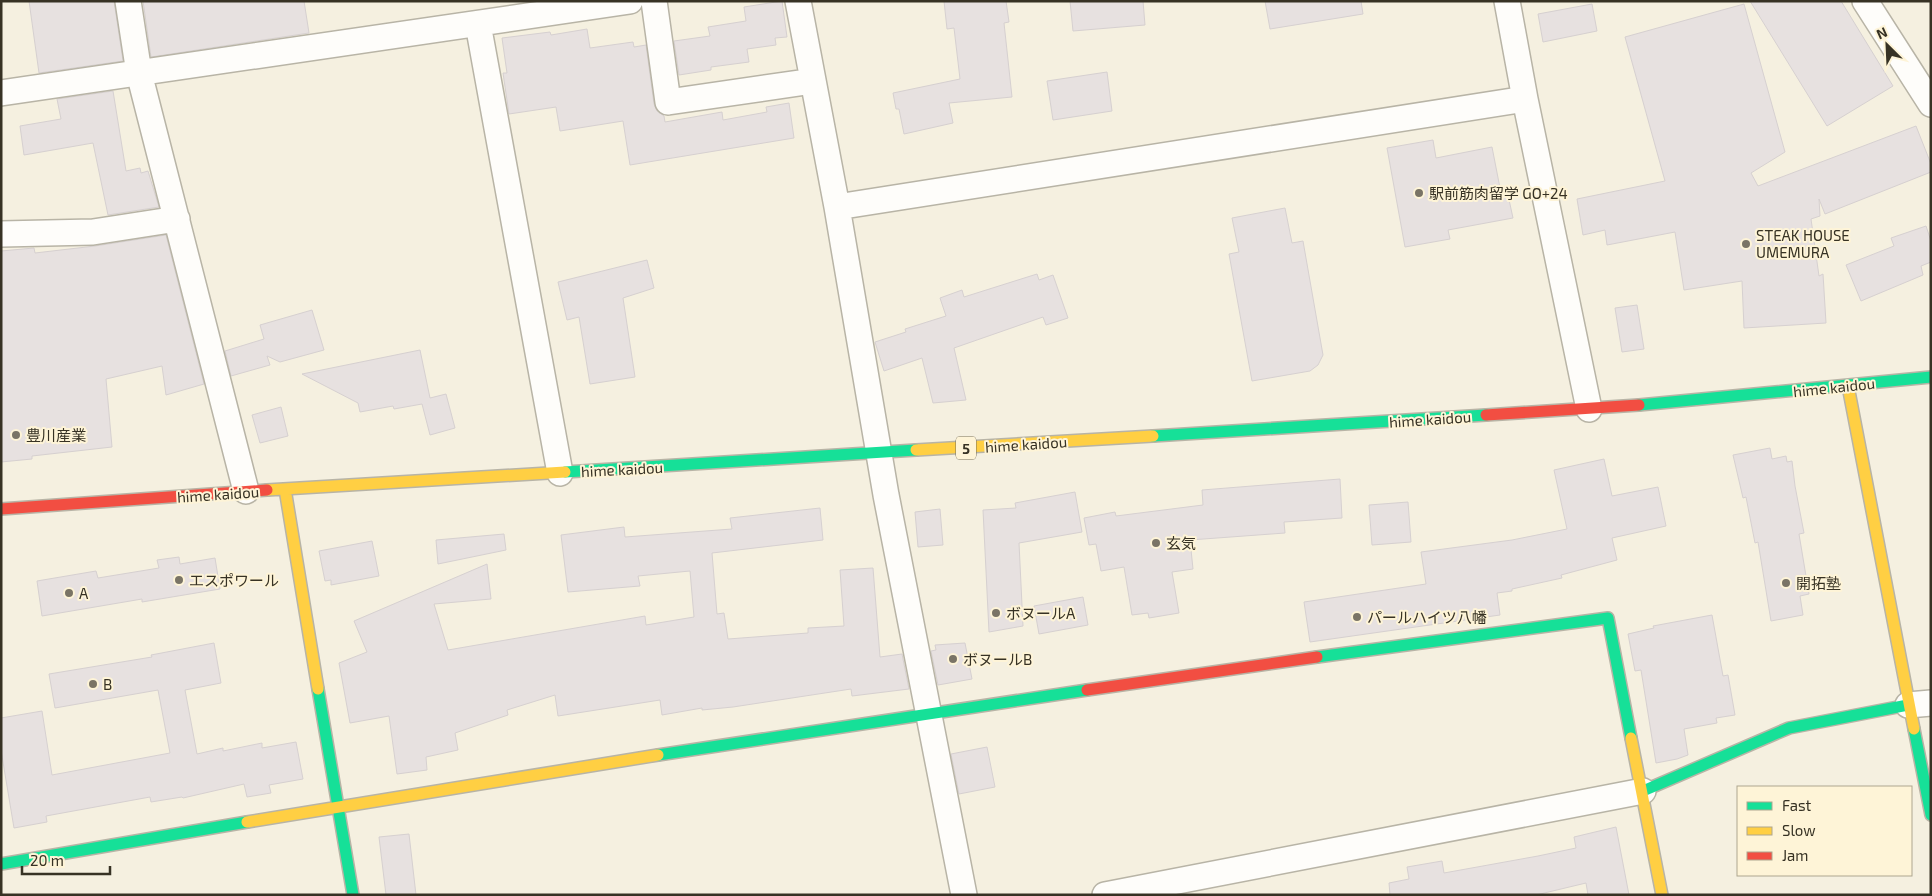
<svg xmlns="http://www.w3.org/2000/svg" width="1932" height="896" viewBox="0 0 1932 896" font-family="'Exo 2','Noto Sans JP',sans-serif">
	<rect width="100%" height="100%" fill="#f5f0e0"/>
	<!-- building -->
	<path fill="#e7e1e0" stroke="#d6d0d0" d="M29,1H114L123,61L39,73Z
		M143,1H304L309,33L151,57Z
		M782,1L787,37L775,38L776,45L747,49L749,62L711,67V70L679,75L674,41L710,36L708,27L746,21L744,7Z
		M944,1H1006L1009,22L1004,23L1012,97L949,103L953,123L904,134L899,109H896L893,93L960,79L954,28L947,29Z
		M1070,1H1143L1145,25L1073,31Z
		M1265,1H1361L1363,14L1270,29Z
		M1750,1H1841L1893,86L1827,126Z
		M1592,4L1597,31L1543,42L1538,14Z
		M1744,4L1785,152L1751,173L1758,186L1916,126L1931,164V172L1825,214L1819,199L1820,216L1811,219L1819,276L1823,274L1826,323L1744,328L1742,281L1684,290L1675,232L1607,245L1605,230L1583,235L1577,199L1665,181L1625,37Z
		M587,29L590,48L633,42L634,47L646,45L654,104L657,111L664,116L665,122L722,112L723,120L767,112L766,107L789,103L794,138L630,165L623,121L560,131L556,107L509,114L503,73H507L502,38L550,32L551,35Z
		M1107,72L1112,111L1053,120L1047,81Z
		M113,91L126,171L140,168L141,173L148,171L159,207L108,215L93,143L24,155L20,126L61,119L57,99Z
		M1433,140L1436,158L1492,147L1500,188L1506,186L1513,218L1448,230L1450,239L1405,247L1387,148Z
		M1285,208L1292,243L1303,241L1323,355L1318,365L1310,371L1252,381L1229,254L1239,252L1232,218Z
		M1926,226L1931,241V262L1921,266L1923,275L1861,301L1846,265L1894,246L1891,238Z
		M166,235L204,384L166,395L162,366L106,379L112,447L32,456V459L1,462V251L34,248L35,253L95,246Z
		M647,260L654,288L623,298L635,377L590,384L579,317L567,320L558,282Z
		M1037,274L1039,280L1053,275L1068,318L1046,325L1043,317L954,348L966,400L933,403L922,358L884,371L875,342L906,332L905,329L946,316L940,298L962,290L964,297Z
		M1637,305L1644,349L1622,352L1615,308Z
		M312,310L324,350L280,362L267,356L270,365L231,376L225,351L264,339L260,325Z
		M420,350L430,398L446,394L455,428L430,435L422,404L394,409L393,406L360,412L358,403L302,374Z
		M281,407L288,436L260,443L252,415Z
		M1770,448L1772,459L1786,456L1787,462L1792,461L1795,486L1804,533L1799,534L1809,594L1800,596L1803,615L1771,621L1758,542L1755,543L1746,497L1743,498L1733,455Z
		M1604,459L1612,496L1658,487L1666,526L1612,538L1617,560L1561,575L1562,578L1512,589V591L1497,593L1500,615L1310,642L1304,602L1426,584L1421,552L1512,540L1567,529L1554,470Z
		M1340,479L1342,518L1284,522L1285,533L1190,540L1193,569L1172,572L1179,613L1149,618L1148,613L1132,615L1124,567L1101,571L1096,544L1089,545L1084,518L1115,512L1116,516L1203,505L1202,490Z
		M1075,492L1082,532L1019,543L1023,626L989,632L983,510L1016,508L1015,503Z
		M1408,502L1411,542L1372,545L1369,505Z
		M820,508L823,540L712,553L717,614L724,613L728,639L808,633V628L844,626L840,570L873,568L880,657L902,654L909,689L852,696L851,689L733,707L702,710V708L662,715L660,700L558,716L555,695L507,710L508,715L455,733L458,750L426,757L427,770L397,774L389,716L350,723L339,663L367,652L354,621L487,564L491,599L434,604L448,650L645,616L646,625L694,617L690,571L638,576L640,586L568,592L561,535L624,527L625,537L732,529L730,518Z
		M940,509L943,545L918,547L915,512Z
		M504,534L506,550L438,564L436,540Z
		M372,541L379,576L331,585V580L325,581L319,551Z
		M179,557L180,564L215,558L220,589L142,602V599L42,616L37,581L96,571L98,578L159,568L157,560Z
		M1083,597L1088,625L1039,634L1034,606Z
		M1712,615L1723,676L1728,675L1735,715L1716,718L1717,723L1684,729L1688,755L1677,759L1656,763L1641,670L1635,671L1628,634L1654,628L1653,626Z
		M214,643L221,683L185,690L197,754L223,748V751L262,743V748L296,742L303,779L269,785L271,793L247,797L244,784L183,798L182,797L151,802L150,797L46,816L47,822L14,828L1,750V718L42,711L52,775L170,753L158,690L55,708L49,674L152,657L151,655Z
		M965,643L972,679L938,685L931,651L936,650L935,645Z
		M987,747L995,787L959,794L951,754Z
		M1616,827L1629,895H1588L1586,883L1536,895H1390L1389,883L1409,879L1407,867L1442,861L1444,873L1538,856L1576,848L1574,837Z
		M409,834L416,895H386L379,837Z"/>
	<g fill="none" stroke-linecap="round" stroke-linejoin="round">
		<defs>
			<path id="street" d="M128,1L139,73L246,491
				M654,1L668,102L813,81
				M798,1L837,207L886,495L964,895
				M1507,1L1525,99L1589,409
				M1865,1L1931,104
				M478,24L560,473
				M1,93L630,1
				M837,207L1525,99
				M1,234L93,232L177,219
				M1908,705L1931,703
				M1105,895L1643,791"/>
			<path id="fast" d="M1639,405L1931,377
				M1153,436L1486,415
				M565,472L916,450
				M1317,657L1608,618L1631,738
				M318,689L353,895
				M1914,729L1931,815
				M658,755L1087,690
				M1643,791L1789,728L1908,705
				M1,864L247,822"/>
			<path id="slow" d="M1848,386L1914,729
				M916,450L1153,436
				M285,489L318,689
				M267,490L565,472
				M1631,738L1662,895
				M247,822L658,755"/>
			<path id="jam" d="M1486,415L1639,405
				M1,509L267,490
				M1087,690L1317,657"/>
		</defs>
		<!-- street casing -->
		<use href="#street" stroke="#b8b4a6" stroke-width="28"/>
		<!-- fast casing -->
		<use href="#fast" stroke="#b8b4a6" stroke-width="14"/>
		<!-- slow casing -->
		<use href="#slow" stroke="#b8b4a6" stroke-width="14"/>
		<!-- jam casing -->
		<use href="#jam" stroke="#b8b4a6" stroke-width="14"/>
		<!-- street -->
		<use href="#street" stroke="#fefdfa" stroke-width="25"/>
		<!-- fast -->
		<use href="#fast" stroke="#16e098" stroke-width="11"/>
		<!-- slow -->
		<use href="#slow" stroke="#ffcf43" stroke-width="11"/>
		<!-- jam -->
		<use href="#jam" stroke="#f24e42" stroke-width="11"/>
	</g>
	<!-- markers -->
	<g fill="#7a7466" stroke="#fef4d7" stroke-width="2">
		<circle cx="1419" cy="193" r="5"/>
		<circle cx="1746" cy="244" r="5"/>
		<circle cx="16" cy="435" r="5"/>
		<circle cx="1156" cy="543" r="5"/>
		<circle cx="179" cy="580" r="5"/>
		<circle cx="1786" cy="583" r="5"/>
		<circle cx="69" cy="593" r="5"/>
		<circle cx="996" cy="613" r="5"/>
		<circle cx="1357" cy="617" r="5"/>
		<circle cx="953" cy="659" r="5"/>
		<circle cx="93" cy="684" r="5"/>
	</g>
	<g text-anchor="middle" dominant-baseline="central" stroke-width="4" stroke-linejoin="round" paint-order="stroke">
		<!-- shield labels -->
		<rect fill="#fef4d7" stroke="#736c5a" stroke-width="1" x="956" y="436.5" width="20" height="23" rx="4"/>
		<g font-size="14" font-weight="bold" fill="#373224">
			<text x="966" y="448">5</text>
		</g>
		<!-- poi labels -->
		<g font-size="15" fill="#373224" stroke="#fef4d7" text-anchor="start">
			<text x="1429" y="193">駅前筋肉留学 GO+24</text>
			<text x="1756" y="235">STEAK HOUSE<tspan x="1756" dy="17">UMEMURA</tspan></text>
			<text x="26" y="435">豊川産業</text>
			<text x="1166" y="543">玄気</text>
			<text x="189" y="580">エスポワール</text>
			<text x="1796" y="583">開拓塾</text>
			<text x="79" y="593">A</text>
			<text x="1006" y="613">ボヌールA</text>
			<text x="1367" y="617">パールハイツ八幡</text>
			<text x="963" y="659">ボヌールB</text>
			<text x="103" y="684">B</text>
		</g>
		<!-- street labels -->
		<g font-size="15" fill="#373224" stroke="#fef4d7">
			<text transform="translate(1834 387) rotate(-6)">hime kaidou</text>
			<text transform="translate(1430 419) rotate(-4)">hime kaidou</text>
			<text transform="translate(1026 444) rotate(-4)">hime kaidou</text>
			<text transform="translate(622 469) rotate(-3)">hime kaidou</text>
			<text transform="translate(218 494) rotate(-4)">hime kaidou</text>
		</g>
	</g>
	<!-- border -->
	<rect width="1932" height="896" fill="none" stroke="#373224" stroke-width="5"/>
	<!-- legend -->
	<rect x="1737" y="786" width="175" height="90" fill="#fef4d7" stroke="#aea68f"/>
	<rect x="1747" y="802" width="25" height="8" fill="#16e098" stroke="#aea68f"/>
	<text x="1782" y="811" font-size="15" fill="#373224">Fast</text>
	<rect x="1747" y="827" width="25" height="8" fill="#ffcf43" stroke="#aea68f"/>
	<text x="1782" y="836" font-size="15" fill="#373224">Slow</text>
	<rect x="1747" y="852" width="25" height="8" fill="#f24e42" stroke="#aea68f"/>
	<text x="1782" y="861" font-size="15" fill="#373224">Jam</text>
	<!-- north arrow -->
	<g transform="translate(1887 45) rotate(336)" stroke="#fef4d7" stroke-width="4" paint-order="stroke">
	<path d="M0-4L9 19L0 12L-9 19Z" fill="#373224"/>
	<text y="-8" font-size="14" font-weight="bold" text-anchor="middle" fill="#373224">N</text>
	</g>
	<!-- scale -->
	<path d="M22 866v8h88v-8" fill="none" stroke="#373224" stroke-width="2.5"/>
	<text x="30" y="866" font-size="15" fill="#373224" stroke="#fef4d7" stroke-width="4" paint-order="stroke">20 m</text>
</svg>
